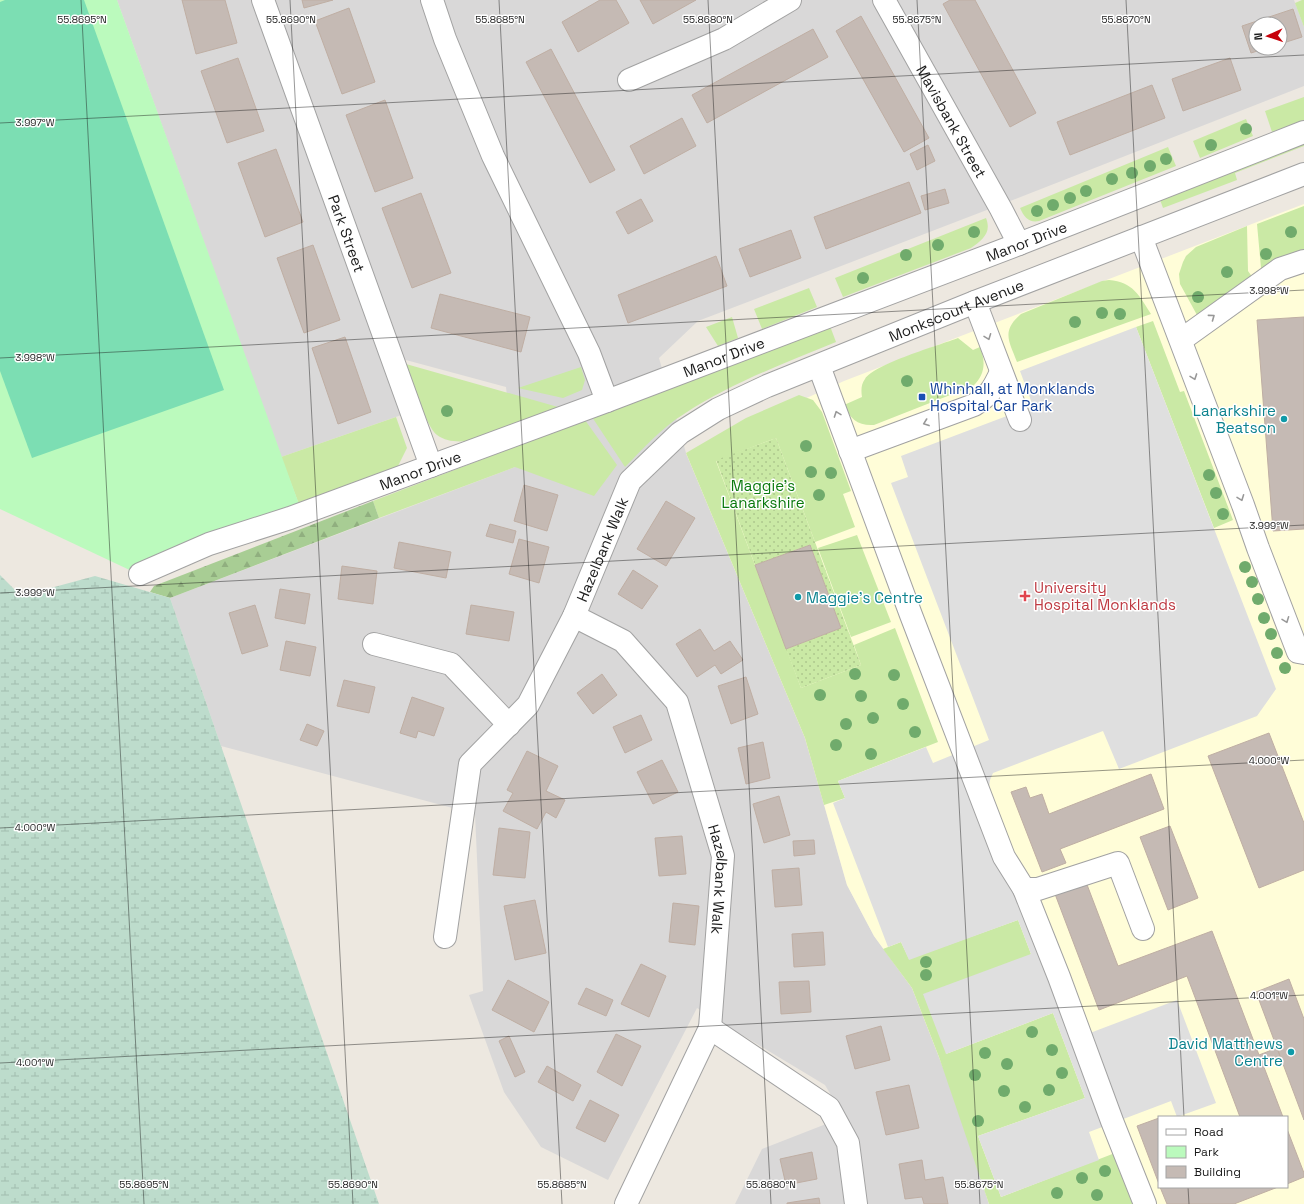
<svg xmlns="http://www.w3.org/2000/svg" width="1304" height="1204" viewBox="0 0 1304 1204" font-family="'Space Grotesk',sans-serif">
	<defs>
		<pattern id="forest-firs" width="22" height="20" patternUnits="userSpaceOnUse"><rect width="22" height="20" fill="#a8cd94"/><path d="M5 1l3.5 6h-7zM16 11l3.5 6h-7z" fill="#90af7f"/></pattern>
		<pattern id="wetland-marsh" width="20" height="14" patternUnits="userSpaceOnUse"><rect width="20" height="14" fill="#bddccc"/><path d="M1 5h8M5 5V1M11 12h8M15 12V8" fill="none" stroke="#a2bcaf"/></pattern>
		<pattern id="garden-dots" width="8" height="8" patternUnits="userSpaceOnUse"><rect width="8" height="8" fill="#cae9a5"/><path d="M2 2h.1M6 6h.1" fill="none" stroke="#adc78d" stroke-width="1.8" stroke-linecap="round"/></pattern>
	</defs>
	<rect width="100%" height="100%" fill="#ede8e0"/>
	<!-- residential -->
	<path fill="#d9d8d8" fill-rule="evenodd" d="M117,0H1294L1304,27V86L1018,198L698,321L659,358L686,453L805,738L847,885L874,936L912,988L955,1098L989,1204H735L762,1149L844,1117L825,1085L697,1008L608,1180L541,1147L504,1092L469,995L483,991L475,814L221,746L170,598L515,467L506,387L391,356L410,412L281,457ZM1256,24H1280V48H1256Z"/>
	<!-- education -->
	<path fill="#fffdd8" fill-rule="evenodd" d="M1304,204V1204H989L955,1098L912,988L874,936L847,885L805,738L686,453L844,381ZM1159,1117H1287V1187H1159Z"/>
	<!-- grass -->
	<path fill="#cae9a5" d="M1302,0H1304V27L1295,3Z
		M1304,97V120L1272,132L1265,111Z
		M1246,119L1253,136L1200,158L1193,141Z
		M1304,143V146L1235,173L1237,180L1163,208L1159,197Z
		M1168,147L1176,166L1039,221C1029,223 1024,217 1020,208Z
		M1304,206V254L1263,271L1261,268L1257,224Z
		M986,218C992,233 982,240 971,248L843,297L835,278Z
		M1247,226L1248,271L1253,278L1202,315H1197L1180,284L1179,274L1183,262L1186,256L1196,247Z
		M1109,280C1133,282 1139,295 1151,314L1017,362C1009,341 1001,331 1021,314L1102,281Z
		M809,288L817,307L762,329L754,309Z
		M732,317L738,338L718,346L706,327Z
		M1153,321L1180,392L1184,391L1233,520L1214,528L1136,327Z
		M830,326L836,342C785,363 731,383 684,414C661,428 643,449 625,467L592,417Z
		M958,338L973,350L980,347C986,362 985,375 973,386L874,425C858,426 850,419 844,405L862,397C861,391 861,384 865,379C874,364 940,345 958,338Z
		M406,364L558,407L474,440C462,442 448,443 437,435C426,427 412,380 406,364Z
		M581,367L585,380L582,390L563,398L518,388Z
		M799,395L813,400L822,412L851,491L843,494L855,527L815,542L776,438L716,461L801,688L861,665L854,645L895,628L938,742L838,781L845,798L824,805L805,738L686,453L746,418Z
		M396,417L407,448L398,466L388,472L300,507L281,457Z
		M585,420L617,465L594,496L515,467L379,518L373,501Z
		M857,535L891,622L851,637L818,548Z
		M1018,920L1031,954L946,1054L1053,1013L1085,1098L978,1136L1001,1197L1115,1153L1134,1204H989L939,1057L912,988L883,949L901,942L909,959Z"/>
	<!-- forest -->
	<path fill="url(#forest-firs)" d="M373,501L379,518L170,598L150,592L154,586Z"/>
	<!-- wetland -->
	<path fill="url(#wetland-marsh)" d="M0,575L21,596L95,576L170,598L379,1204H0Z"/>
	<!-- park -->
	<path fill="#bbfabd" d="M0,0H117L300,507L136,573L0,509Z"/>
	<!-- garden -->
	<path fill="url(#garden-dots)" d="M776,438L861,665L801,688L786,649L841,628L810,545L755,565L716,460Z"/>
	<!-- pitch -->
	<path fill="#7cdeb3" d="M5,0H84L224,390L32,458L0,371V2Z"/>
	<!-- parking -->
	<path fill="#dfdfdf" d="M1136,327L1276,689L1257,716L1119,769L1103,731L993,773L990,780L989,788L1016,860L1042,903L1090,1033L1177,1000L1216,1103L1177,1117L1171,1101L1089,1132L1099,1160L1001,1197L978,1136L1085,1098L1053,1013L946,1054L923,994L1031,954L1018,920L909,960L901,942L888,947L833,803L845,798L838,781L926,747L933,763L989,740L891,483L908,477L901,456L1033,406L1020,371Z"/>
	<!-- building -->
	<path fill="#c5bab4" stroke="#bfaea3" d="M182,0H225L237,43L196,54Z
		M302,0H333L304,8Z
		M600,0H616L629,23L578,52L562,22Z
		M640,0H696L653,24Z
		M950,0H975L1036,113L1010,127L943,4Z
		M349,8L375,82L342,94L315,21Z
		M1293,9L1302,37L1280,44V24H1256V48H1267L1251,53L1242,26Z
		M861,16L929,138L904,152L836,31Z
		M813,29L828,57L707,123L692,95Z
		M551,49L615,170L590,183L526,62Z
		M238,58L264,131L227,143L201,71Z
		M1230,58L1241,90L1183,111L1172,79Z
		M1152,85L1165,118L1070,155L1057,122Z
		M385,100L413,178L375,192L346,115Z
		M682,118L696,146L644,174L630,146Z
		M928,145L935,161L917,170L910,154Z
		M276,149L303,222L265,237L238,163Z
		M909,182L921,213L826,249L814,217Z
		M945,189L949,203L925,210L921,196Z
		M421,193L451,273L412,288L382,208Z
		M641,199L653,221L628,234L616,212Z
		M791,230L801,258L750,277L739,249Z
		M313,245L340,320L304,333L277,258Z
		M716,256L727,286L628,323L618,295Z
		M440,294L530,317L521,352L431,328Z
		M1304,317V529L1273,531L1257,320Z
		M345,337L371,412L338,424L312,348Z
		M524,485L558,495L547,531L514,521Z
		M666,501L695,518L666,566L637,549Z
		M490,524L516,531L513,543L486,536Z
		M519,539L549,547L539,583L509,574Z
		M399,542L451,552L446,578L394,568Z
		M810,545L841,628L786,649L755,565Z
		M342,566L377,571L373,604L338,599Z
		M633,570L658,586L642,609L618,594Z
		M280,589L310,594L305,624L275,618Z
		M255,605L268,646L242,654L229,613Z
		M471,605L514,612L509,641L466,634Z
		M700,629L714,651L730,641L743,660L721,674L715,665L697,677L676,644Z
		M286,641L316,647L310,676L280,670Z
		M602,674L617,695L593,714L577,693Z
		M746,677L758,714L731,724L718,686Z
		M344,680L375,687L369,713L337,706Z
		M412,697L444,708L434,736L418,731L416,738L400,733Z
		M641,715L652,740L625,753L613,727Z
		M307,724L324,731L317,746L300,740Z
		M1269,733L1304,823V870L1259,888L1208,756Z
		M763,742L770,778L746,784L738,748Z
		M527,751L558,766L546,791L565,800L556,818L546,812L537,829L503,811L513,793L507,790Z
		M662,760L678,792L653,804L637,772Z
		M1151,774L1164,809L1060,849L1066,863L1042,872L1011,792L1026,787L1030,798L1042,794L1049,814Z
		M779,796L790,835L764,843L753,804Z
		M1170,826L1198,898L1168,910L1140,837Z
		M499,828L530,832L525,878L493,875Z
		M682,836L686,874L659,876L655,838Z
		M814,840L815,854L794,856L793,841Z
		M799,868L802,905L775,907L772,870Z
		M1086,882L1118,966L1212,931L1259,1055L1277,1048L1280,1056L1262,1062L1283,1117H1240L1187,976L1099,1010L1055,894Z
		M535,900L546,953L515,960L504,906Z
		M673,903L699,906L695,945L669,942Z
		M823,932L825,965L794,967L792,934Z
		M641,964L666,976L649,1017L621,1004Z
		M1289,979L1304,1019V1120L1256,992Z
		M508,980L549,1002L534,1032L492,1010Z
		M809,981L811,1012L781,1014L779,982Z
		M586,988L613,1000L606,1016L578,1004Z
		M881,1026L890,1060L855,1069L846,1036Z
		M616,1034L641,1046L622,1086L597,1072Z
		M509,1036L525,1072L515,1077L499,1041Z
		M547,1066L581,1085L573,1101L538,1082Z
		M909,1085L919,1128L886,1135L876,1092Z
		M590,1100L619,1115L605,1142L576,1128Z
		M1159,1118V1184L1137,1126Z
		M1287,1129L1304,1173V1177L1287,1184Z
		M812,1152L817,1179L786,1185L780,1159Z
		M922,1160L925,1180L943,1177L948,1204H924L922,1197L905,1199L899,1164Z
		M1160,1187H1278L1234,1204H1167Z
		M819,1198L820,1204H787V1203Z"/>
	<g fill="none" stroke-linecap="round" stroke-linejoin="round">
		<defs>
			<g id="minor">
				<path id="s1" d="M263,0L431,466"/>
				<path d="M432,0L445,39L493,156L589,353L607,401"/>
				<path id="s2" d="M884,0L1001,209L1019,244"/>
				<path d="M629,80L724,39L790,0"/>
				<path d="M1141,237L1243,505L1258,548L1298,652L1304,653"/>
				<path d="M975,302L1020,420"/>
				<path d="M1181,340L1280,269L1304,261"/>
				<path d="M819,366L911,615L1004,857L1024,889L1059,977L1112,1121L1145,1204"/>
				<path d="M850,451L974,405C990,395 993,389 1001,372"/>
				<path id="s3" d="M140,574L209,544L290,518L607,401L1019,244L1304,132"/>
				<path id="s4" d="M574,616L623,641L677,702L723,856L710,1028L626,1204"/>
				<path d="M374,644L451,664L509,725"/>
				<path d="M1024,889H1038L1118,863L1143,929"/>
				<path id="s5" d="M445,937L470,764L528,705L574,616L630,481L680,433L718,409L767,386L975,302L1304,174"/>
				<path d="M710,1028L829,1108L848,1143L856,1204"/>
			</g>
		</defs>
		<!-- minor casing -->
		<use href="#minor" stroke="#a2a2a2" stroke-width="24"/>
		<!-- minor -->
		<use href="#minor" stroke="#fff" stroke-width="22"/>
	</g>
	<!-- trees -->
	<g fill="#70ab6c">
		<circle cx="1246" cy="129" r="6"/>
		<circle cx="1211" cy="145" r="6"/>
		<circle cx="1166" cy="159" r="6"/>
		<circle cx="1150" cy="166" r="6"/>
		<circle cx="1132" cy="173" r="6"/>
		<circle cx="1112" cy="179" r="6"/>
		<circle cx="1086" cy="191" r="6"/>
		<circle cx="1070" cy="198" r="6"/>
		<circle cx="1053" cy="205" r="6"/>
		<circle cx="1037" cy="211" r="6"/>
		<circle cx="974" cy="232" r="6"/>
		<circle cx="1291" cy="232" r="6"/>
		<circle cx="938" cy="245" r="6"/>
		<circle cx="1266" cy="254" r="6"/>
		<circle cx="906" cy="255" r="6"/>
		<circle cx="1227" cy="272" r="6"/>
		<circle cx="863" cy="278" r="6"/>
		<circle cx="1198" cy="297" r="6"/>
		<circle cx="1102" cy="313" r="6"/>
		<circle cx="1120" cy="314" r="6"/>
		<circle cx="1075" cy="322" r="6"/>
		<circle cx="907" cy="381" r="6"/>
		<circle cx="447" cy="411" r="6"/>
		<circle cx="806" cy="446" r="6"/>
		<circle cx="811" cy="472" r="6"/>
		<circle cx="831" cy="473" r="6"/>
		<circle cx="1209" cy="475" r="6"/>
		<circle cx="1216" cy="493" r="6"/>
		<circle cx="819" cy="495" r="6"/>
		<circle cx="1223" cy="514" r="6"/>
		<circle cx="1245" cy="567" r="6"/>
		<circle cx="1252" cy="582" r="6"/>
		<circle cx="1258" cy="599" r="6"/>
		<circle cx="1264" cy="618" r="6"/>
		<circle cx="1271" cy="634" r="6"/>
		<circle cx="1277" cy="653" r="6"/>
		<circle cx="1285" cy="668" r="6"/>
		<circle cx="855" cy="674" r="6"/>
		<circle cx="894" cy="675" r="6"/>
		<circle cx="820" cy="695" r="6"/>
		<circle cx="861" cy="696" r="6"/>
		<circle cx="903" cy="704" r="6"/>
		<circle cx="873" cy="718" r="6"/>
		<circle cx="846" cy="724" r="6"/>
		<circle cx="915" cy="732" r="6"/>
		<circle cx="836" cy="745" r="6"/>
		<circle cx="871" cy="754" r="6"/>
		<circle cx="926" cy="962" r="6"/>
		<circle cx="926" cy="975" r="6"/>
		<circle cx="1032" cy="1032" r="6"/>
		<circle cx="1052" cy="1050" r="6"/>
		<circle cx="985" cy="1053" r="6"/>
		<circle cx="1007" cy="1064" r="6"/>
		<circle cx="1062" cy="1073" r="6"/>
		<circle cx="975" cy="1075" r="6"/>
		<circle cx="1049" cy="1090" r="6"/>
		<circle cx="1004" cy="1091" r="6"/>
		<circle cx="1025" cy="1107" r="6"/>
		<circle cx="978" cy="1121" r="6"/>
		<circle cx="1105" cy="1171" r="6"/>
		<circle cx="1082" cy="1178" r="6"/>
		<circle cx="1057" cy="1193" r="6"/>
		<circle cx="1097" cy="1195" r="6"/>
	</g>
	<!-- one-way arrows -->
	<defs><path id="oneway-chevron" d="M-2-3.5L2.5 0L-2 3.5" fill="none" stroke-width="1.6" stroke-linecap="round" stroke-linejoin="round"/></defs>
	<g stroke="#989898">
		<use href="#oneway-chevron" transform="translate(1212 317) rotate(-36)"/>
		<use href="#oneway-chevron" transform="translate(988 337) rotate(69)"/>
		<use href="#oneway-chevron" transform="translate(1194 377) rotate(70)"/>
		<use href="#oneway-chevron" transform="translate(837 414) rotate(-110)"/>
		<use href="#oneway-chevron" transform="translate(926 423) rotate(160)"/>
		<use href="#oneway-chevron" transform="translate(1241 498) rotate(69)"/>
		<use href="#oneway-chevron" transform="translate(1286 620) rotate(69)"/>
	</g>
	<!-- ticks -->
	<path fill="none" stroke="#1b1b1b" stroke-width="1" stroke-opacity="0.45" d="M81,0L144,1204M290,0L353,1204M499,0L562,1204M708,0L771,1204M917,0L980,1204M1126,0L1184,1117M0,123L1304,55M0,358L1304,290M0,593L1304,525M0,828L1304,760M0,1063L1304,995M1188,1187L1189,1204"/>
	<!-- markers -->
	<rect fill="#1a4fb4" stroke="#fff" stroke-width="1.5" x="918" y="393" width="8" height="8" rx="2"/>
	<g fill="#0f9aa8" stroke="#fff" stroke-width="1.5">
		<circle cx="1284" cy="419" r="4"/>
		<circle cx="798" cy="597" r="4"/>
		<circle cx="1291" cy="1052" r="4"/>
	</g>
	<path fill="#e0444e" stroke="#fff" stroke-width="1.5" d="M1023 590h4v4h4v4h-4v4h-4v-4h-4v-4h4z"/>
	<g text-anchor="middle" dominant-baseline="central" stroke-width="3" stroke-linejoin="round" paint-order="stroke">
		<!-- street labels -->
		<g font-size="15" fill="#1b1b1b" stroke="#fff">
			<text stroke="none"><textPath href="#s2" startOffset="139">Mavisbank Street</textPath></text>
			<text stroke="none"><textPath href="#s1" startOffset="248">Park Street</textPath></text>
			<text stroke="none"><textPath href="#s3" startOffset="947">Manor Drive</textPath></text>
			<text stroke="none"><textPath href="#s5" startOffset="876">Monkscourt Avenue</textPath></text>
			<text stroke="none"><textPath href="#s3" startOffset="623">Manor Drive</textPath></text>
			<text stroke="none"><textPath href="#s3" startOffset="299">Manor Drive</textPath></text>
			<text stroke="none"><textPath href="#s5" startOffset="430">Hazelbank Walk</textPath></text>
			<text stroke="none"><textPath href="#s4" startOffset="320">Hazelbank Walk</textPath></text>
		</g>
		<!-- transit labels -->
		<g font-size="15" fill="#164399" stroke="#fff" text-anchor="start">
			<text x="930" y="388">Whinhall, at Monklands<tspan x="930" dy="17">Hospital Car Park</tspan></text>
		</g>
		<!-- culture labels -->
		<g font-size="15" fill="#0d838f" stroke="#fff" text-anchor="end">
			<text x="1276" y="410">Lanarkshire<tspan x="1276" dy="17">Beatson</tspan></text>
			<text x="806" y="597" text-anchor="start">Maggie's Centre</text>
			<text x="1283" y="1043">David Matthews<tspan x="1283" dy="17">Centre</tspan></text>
		</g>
		<!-- park labels -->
		<g font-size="15" fill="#0a790d" stroke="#fff">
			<text x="763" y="485">Maggie's<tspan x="763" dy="17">Lanarkshire</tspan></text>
		</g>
		<!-- health labels -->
		<g font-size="15" fill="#be3a42" stroke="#fff" text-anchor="start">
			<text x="1034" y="587">University<tspan x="1034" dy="17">Hospital Monklands</tspan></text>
		</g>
	</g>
	<g font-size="10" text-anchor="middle" fill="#1b1b1b" stroke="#fff" stroke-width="3" stroke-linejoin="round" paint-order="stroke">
		<text x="82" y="23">55.8695°N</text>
		<text x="291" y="23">55.8690°N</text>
		<text x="500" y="23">55.8685°N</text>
		<text x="708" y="23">55.8680°N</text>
		<text x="917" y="23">55.8675°N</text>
		<text x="1126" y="23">55.8670°N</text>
		<text x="35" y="126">3.997°W</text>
		<text x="1269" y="294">3.998°W</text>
		<text x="35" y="361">3.998°W</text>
		<text x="1269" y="529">3.999°W</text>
		<text x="35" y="596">3.999°W</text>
		<text x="1269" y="764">4.000°W</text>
		<text x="35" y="831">4.000°W</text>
		<text x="1269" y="999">4.001°W</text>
		<text x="35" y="1066">4.001°W</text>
		<text x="144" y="1188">55.8695°N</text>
		<text x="353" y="1188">55.8690°N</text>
		<text x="562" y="1188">55.8685°N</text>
		<text x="771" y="1188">55.8680°N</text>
		<text x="979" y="1188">55.8675°N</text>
	</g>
	<!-- legend -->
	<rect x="1158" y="1116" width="130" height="72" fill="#ffffff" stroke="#a4a4a4"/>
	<rect x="1166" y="1129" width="20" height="6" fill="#ffffff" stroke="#a4a4a4"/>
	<text x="1194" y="1136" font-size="12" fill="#1b1b1b">Road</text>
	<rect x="1166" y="1146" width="20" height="12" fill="#bbfabd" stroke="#a4a4a4"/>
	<text x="1194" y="1156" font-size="12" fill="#1b1b1b">Park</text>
	<rect x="1166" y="1166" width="20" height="12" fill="#c5bab4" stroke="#a4a4a4"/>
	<text x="1194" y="1176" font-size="12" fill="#1b1b1b">Building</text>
	<!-- north arrow -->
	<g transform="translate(1268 36) rotate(267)"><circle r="19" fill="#ffffff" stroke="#a4a4a4"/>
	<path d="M0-3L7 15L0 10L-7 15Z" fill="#c7000a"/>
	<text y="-6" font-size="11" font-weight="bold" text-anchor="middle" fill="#1b1b1b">N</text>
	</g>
</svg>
